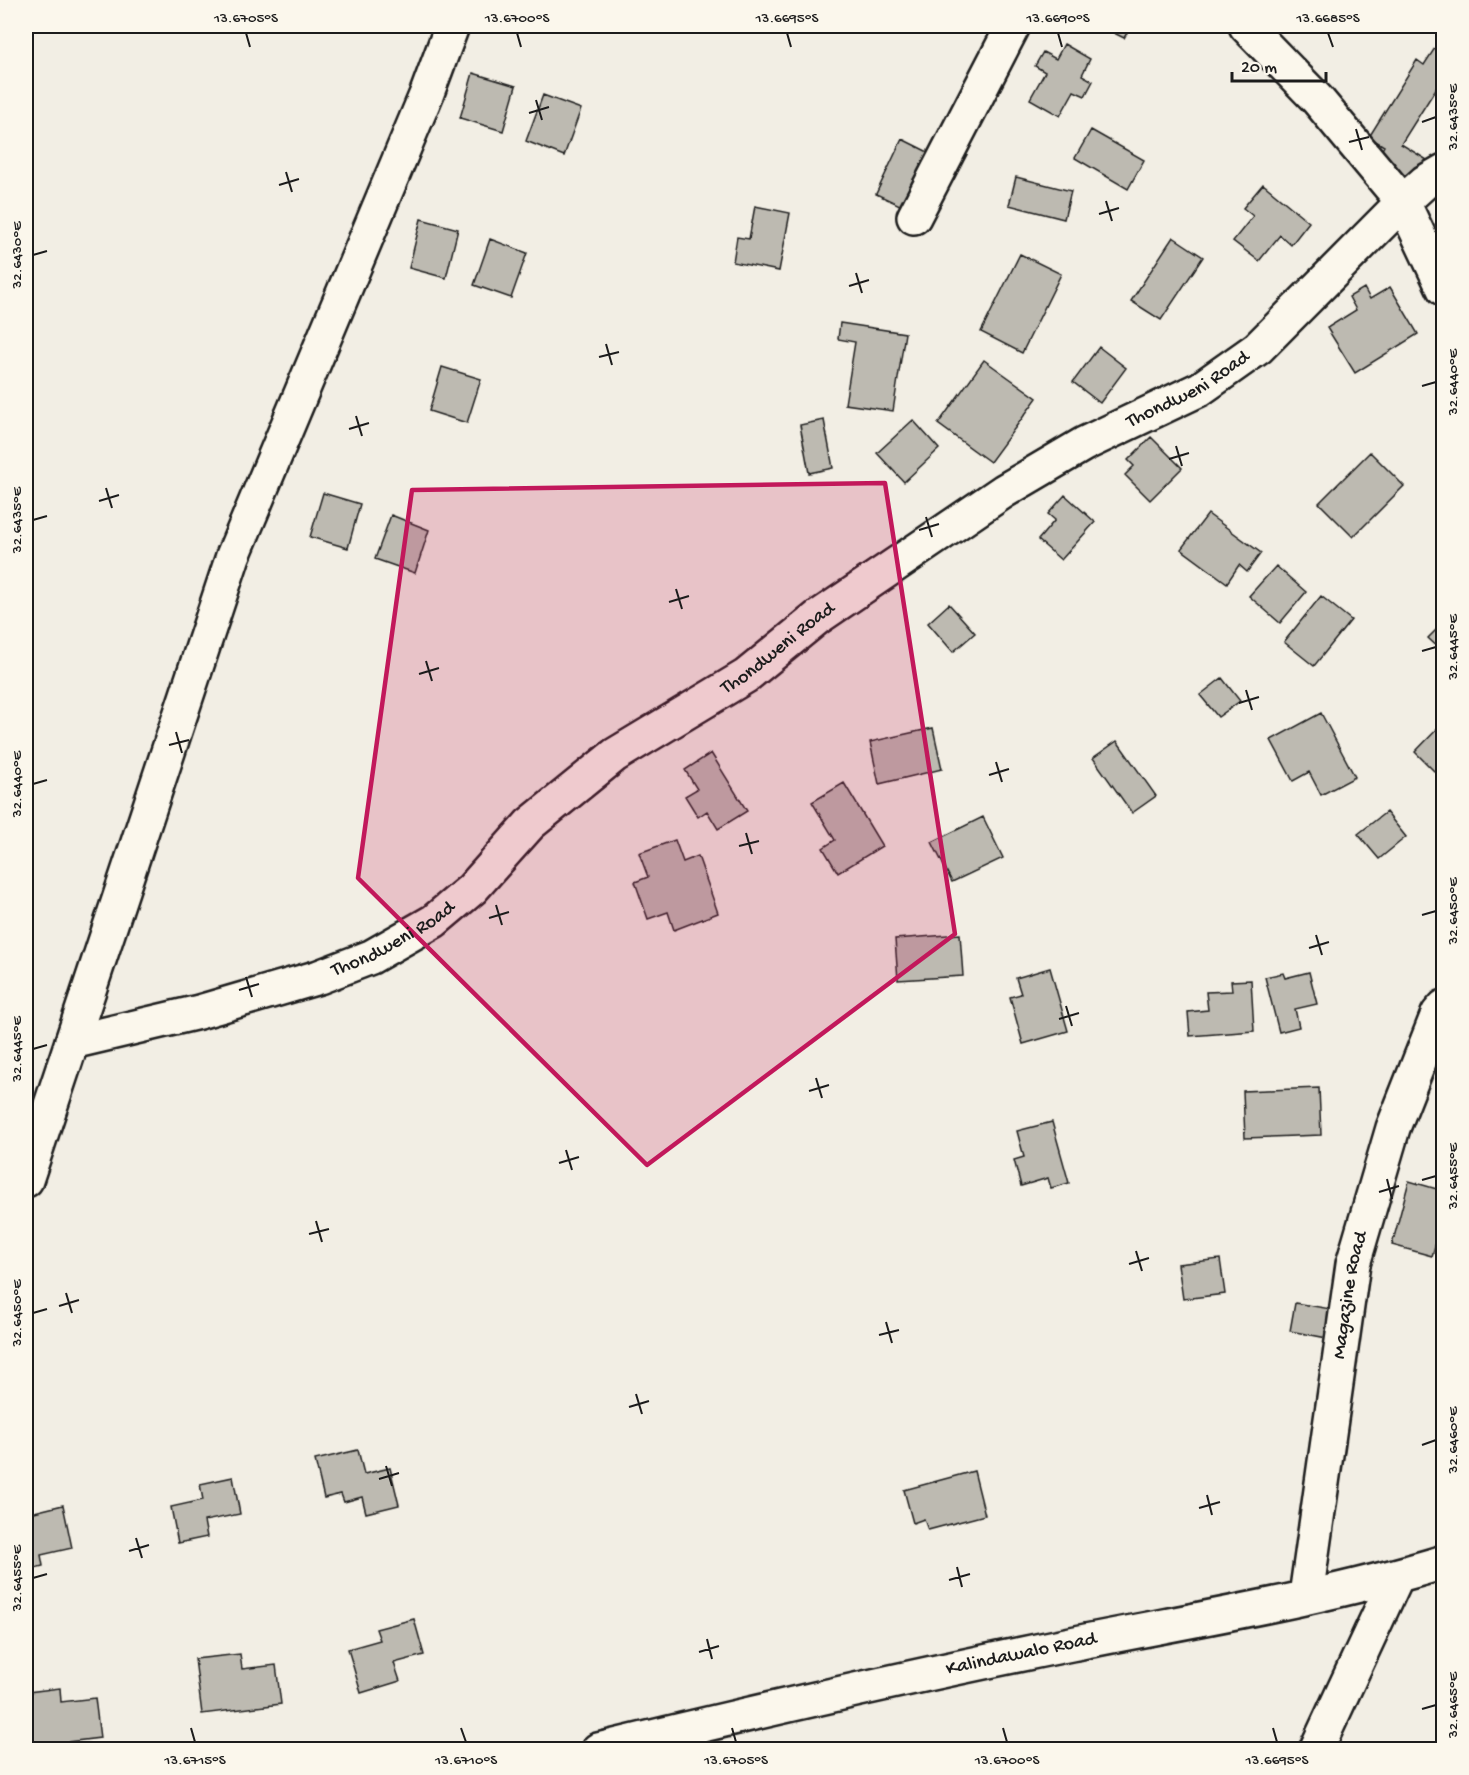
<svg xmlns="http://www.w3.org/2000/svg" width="1469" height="1775" viewBox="0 0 1469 1775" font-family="'Gochi Hand',sans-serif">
	<rect width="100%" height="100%" fill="#f2eee4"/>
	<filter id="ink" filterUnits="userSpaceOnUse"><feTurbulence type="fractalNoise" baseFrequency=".0167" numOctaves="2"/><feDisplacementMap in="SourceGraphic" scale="12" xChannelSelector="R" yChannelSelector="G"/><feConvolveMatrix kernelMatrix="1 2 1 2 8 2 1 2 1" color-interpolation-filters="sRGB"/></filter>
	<g filter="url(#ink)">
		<!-- building -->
		<path fill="#bdbab1" stroke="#1c1c1c" stroke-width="1.5" d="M1100,26H1131L1124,38Z
			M1444,34V76L1401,144L1432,163L1414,194L1389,168L1394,162L1380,153L1384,146L1369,137L1417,60L1424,65Z
			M1064,44L1090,59L1082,75L1093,81L1085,96L1074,91L1060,116L1030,99L1045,72L1035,66L1043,52L1056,59Z
			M473,73L516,86L503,131L460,118Z
			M543,95L581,109L564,156L526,141Z
			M1091,130L1144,160L1128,189L1075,158Z
			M902,139L932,154L919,214L876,194Z
			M1016,177L1071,191L1064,219L1009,205Z
			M1263,184L1309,222L1291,245L1280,235L1259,261L1233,241L1253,216L1243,208Z
			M755,206L790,213L779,271L733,262L737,237L749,239Z
			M421,219L458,229L446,278L409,268Z
			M1173,237L1203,257L1161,320L1131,301Z
			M490,239L527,253L511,298L474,285Z
			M1020,254L1061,274L1022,353L981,332Z
			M1390,287L1418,334L1355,373L1327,328L1356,310L1349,297L1364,288L1370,299Z
			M840,323L905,333L893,411L845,404L855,342L838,339Z
			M1099,347L1126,368L1100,403L1073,382Z
			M984,360L1037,398L990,462L938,424Z
			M442,367L481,379L467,423L429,411Z
			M824,420L833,468L809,473L800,425Z
			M913,420L939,449L904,482L877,453Z
			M1151,437L1182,468L1150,500L1125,475L1134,466L1128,460Z
			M1370,452L1404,486L1353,537L1319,503Z
			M323,493L360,504L348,548L310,537Z
			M1065,495L1095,522L1061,560L1038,540L1055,520L1048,514Z
			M1208,514L1261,553L1247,572L1239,565L1227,583L1181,549Z
			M391,515L429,530L415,573L375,559Z
			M1276,566L1306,592L1280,623L1249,596Z
			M1321,596L1351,620L1314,666L1284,642Z
			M949,604L975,633L953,652L928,623Z
			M1444,622V653L1428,638Z
			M1222,678L1240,701L1218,717L1200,695Z
			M1321,713L1355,777L1321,795L1309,772L1293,781L1271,740Z
			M1444,722V764L1435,772L1415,752Z
			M933,728L942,769L879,784L870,742Z
			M1117,741L1156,796L1132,813L1093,758Z
			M711,753L747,811L718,829L707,811L698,817L685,796L697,789L685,770Z
			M844,783L882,846L838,873L823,848L835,840L812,802Z
			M1386,812L1406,837L1379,859L1358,834Z
			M983,817L1003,858L952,882L932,842Z
			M675,840L683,862L698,856L718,913L674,930L668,912L648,919L635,882L648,877L639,853Z
			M960,934L963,976L898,980L895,939Z
			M1050,968L1068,1031L1023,1044L1010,997L1021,994L1016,978Z
			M1309,972L1317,1004L1295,1009L1299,1027L1279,1032L1265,977L1283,973L1285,978Z
			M1251,980L1254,1031L1190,1036L1188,1012L1208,1010L1206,992L1232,991L1231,981Z
			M1319,1088L1321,1135L1245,1138L1243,1091Z
			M1052,1122L1069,1183L1051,1188L1048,1178L1021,1186L1014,1160L1024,1157L1017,1131Z
			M1409,1181L1444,1191V1215L1432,1256L1392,1245Z
			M1220,1259L1225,1294L1183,1299L1178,1264Z
			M1295,1303L1331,1309L1327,1338L1290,1331Z
			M358,1450L364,1474L390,1468L399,1505L366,1513L362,1497L344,1502L341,1494L324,1498L315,1460Z
			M974,1471L985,1515L928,1530L924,1519L913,1523L904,1490Z
			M233,1477L240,1514L204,1521L207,1537L178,1543L171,1507L203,1500L200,1484Z
			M63,1505L72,1548L41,1555L43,1566L26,1570V1533H29L26,1514Z
			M414,1619L424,1655L394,1663L400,1681L361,1693L348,1649L380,1640L376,1629Z
			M240,1654L242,1669L276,1665L281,1704L202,1714L195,1659Z
			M60,1688L61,1702L95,1698L100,1738L34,1746L28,1692Z"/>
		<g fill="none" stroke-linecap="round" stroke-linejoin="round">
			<defs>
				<g id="minor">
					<path d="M1246,26L1317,99L1403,202L1444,289"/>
					<path d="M914,217L1013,26"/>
					<path id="s1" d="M72,1042L199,1012L319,977L371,957L434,921L472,889L530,824L615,755L746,676L817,618L1004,491L1084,444L1200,389L1258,348L1403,202L1425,182L1444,171"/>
					<path d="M26,1180L233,556L427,93L452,26"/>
					<path id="s2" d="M1306,1596L1353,1264L1393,1128L1438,1014L1444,1007"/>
					<path id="s3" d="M598,1750C755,1712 913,1676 1071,1644C1196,1619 1322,1599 1444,1562"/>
					<path d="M1316,1750L1397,1576"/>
				</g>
			</defs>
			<!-- minor casing -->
			<use href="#minor" stroke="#1c1c1c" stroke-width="38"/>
			<!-- minor -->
			<use href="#minor" stroke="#fbf7ec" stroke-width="33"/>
		</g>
	</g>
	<!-- marked area -->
	<path fill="#c2185b" fill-opacity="0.2" stroke="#c2185b" stroke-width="4.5" stroke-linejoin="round" d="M885,483L955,934L647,1165L358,878L412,490Z"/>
	<!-- ticks -->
	<path fill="none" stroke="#1c1c1c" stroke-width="2" d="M246,33L250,47M517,33L521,47M787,33L791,47M1058,33L1062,47M1328,33L1333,47M536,100L542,120M529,113L549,107M1422,122L1436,117M1356,129L1362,150M1349,142L1369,137M286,172L292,192M279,185L299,179M1106,201L1112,221M1099,214L1119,208M33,255L47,251M856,273L862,293M849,286L869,280M606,344L612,365M599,357L619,352M1422,386L1436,382M356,416L362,436M349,429L369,423M1176,446L1182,466M1169,459L1189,453M106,488L112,508M99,501L119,495M926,517L932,537M33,520L47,516M919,530L939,524M676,589L682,609M669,602L689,596M1422,651L1436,647M426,661L432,681M419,674L439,668M1246,690L1252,710M1239,703L1259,697M176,732L182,753M169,745L189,740M996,762L1002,782M989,775L1009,769M33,784L47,780M746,833L752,854M739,846L759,841M496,905L502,925M1422,915L1436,911M489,918L509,912M1316,935L1322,955M1309,948L1329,942M246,977L252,997M239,990L259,984M1066,1006L1072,1026M1059,1019L1079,1013M33,1049L47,1045M816,1078L822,1098M809,1091L829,1085M566,1150L572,1170M559,1163L579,1157M1387,1179L1392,1199M1422,1180L1436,1176M1379,1192L1399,1186M316,1221L322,1242M309,1234L329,1229M1136,1251L1142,1271M1129,1264L1149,1258M66,1293L72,1313M59,1306L79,1300M33,1313L47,1309M886,1322L892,1343M879,1335L899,1330M636,1394L642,1414M629,1407L649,1401M1422,1445L1436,1440M386,1466L392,1486M379,1479L399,1473M1207,1495L1212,1515M1199,1508L1220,1502M136,1538L142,1558M129,1551L149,1545M957,1567L962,1587M33,1578L47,1574M949,1580L970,1574M707,1639L712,1659M699,1652L719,1646M1422,1709L1436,1705M191,1728L195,1742M461,1728L466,1742M732,1728L736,1742M1003,1728L1007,1742M1273,1728L1277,1742"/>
	<g text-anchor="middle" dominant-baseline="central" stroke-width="5" stroke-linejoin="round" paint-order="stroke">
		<!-- street labels -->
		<g font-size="20" fill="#1c1c1c" stroke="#fbf7ec">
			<text stroke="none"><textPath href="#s1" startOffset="1311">Thondweni Road</textPath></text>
			<text stroke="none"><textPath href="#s1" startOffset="825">Thondweni Road</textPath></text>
			<text stroke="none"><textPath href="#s1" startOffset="339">Thondweni Road</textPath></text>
			<text stroke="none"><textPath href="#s2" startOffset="304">Magazine Road</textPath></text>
			<text stroke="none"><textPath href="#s3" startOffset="434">Kalindawalo Road</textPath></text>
		</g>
	</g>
	<!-- margin -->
	<rect width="1469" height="1775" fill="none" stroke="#fbf7ec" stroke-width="66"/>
	<!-- scale -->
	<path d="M1232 72v9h94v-9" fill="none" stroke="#1c1c1c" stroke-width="3"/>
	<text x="1241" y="72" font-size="18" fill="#1c1c1c" stroke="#fbf7ec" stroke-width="4.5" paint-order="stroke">20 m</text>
	<rect x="33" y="33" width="1403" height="1709" fill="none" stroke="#1c1c1c" stroke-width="2"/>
	<g font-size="15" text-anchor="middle" fill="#1c1c1c">
		<text x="246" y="22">13.6705°S</text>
		<text x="517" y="22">13.6700°S</text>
		<text x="787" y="22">13.6695°S</text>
		<text x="1058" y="22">13.6690°S</text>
		<text x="1328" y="22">13.6685°S</text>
		<text transform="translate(1452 117) rotate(-90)" y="5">32.6435°E</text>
		<text transform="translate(16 255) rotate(-90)" y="5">32.6430°E</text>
		<text transform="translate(1452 382) rotate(-90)" y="5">32.6440°E</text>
		<text transform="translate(16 520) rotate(-90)" y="5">32.6435°E</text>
		<text transform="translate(1452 647) rotate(-90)" y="5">32.6445°E</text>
		<text transform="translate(16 784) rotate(-90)" y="5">32.6440°E</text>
		<text transform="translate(1452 911) rotate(-90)" y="5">32.6450°E</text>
		<text transform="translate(16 1049) rotate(-90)" y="5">32.6445°E</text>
		<text transform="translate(1452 1176) rotate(-90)" y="5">32.6455°E</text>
		<text transform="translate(16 1313) rotate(-90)" y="5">32.6450°E</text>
		<text transform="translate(1452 1440) rotate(-90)" y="5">32.6460°E</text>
		<text transform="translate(16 1578) rotate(-90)" y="5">32.6455°E</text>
		<text transform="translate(1452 1705) rotate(-90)" y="5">32.6465°E</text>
		<text x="195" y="1764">13.6715°S</text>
		<text x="466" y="1764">13.6710°S</text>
		<text x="736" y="1764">13.6705°S</text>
		<text x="1007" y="1764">13.6700°S</text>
		<text x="1277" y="1764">13.6695°S</text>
	</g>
</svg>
